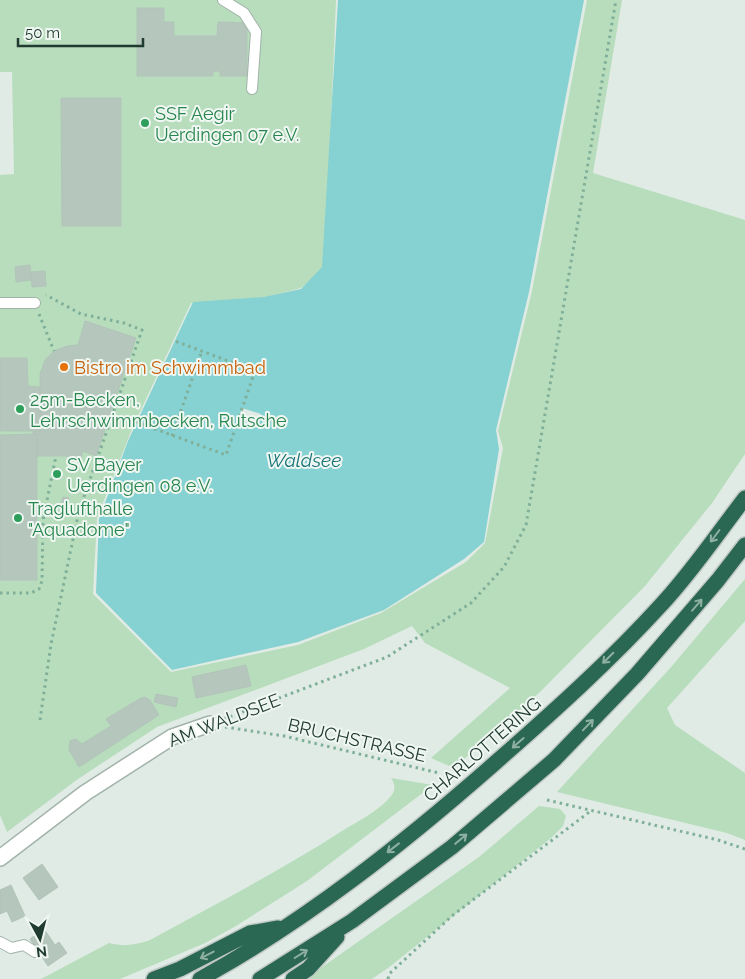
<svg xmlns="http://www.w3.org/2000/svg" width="745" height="979" viewBox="0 0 745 979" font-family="Raleway,sans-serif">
	<rect width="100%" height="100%" fill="#dfebe4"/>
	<!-- green -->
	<path fill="#b8ddbc" d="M0,0H336L325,268L301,288L263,298L191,303L132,429L97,518L93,594L171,672L298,645L381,613L466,562L485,543L503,448L498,431L532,291L587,0H622L593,173L745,220V454L712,503L645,586L540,692L454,768L431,758L510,688L425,643L412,626L364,649L157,727L78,779L7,832L0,815V175L14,174L12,72H0Z
		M745,579V621L667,708L675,725L745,773V840L727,833L557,792L672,666Z
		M391,778L433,785L307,881L236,926L205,943L120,979H41L109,943C125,947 134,945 150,940C214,905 280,871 342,831C358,821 379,811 391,796C396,790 395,784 391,778Z
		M539,806L560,809L566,816L563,826L551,838L388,968L372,979H305L479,857Z"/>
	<!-- water -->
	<path fill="#86d1d1" d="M338,0H584L529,292L496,430L499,449L484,542L464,559L384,610L298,642L172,670L96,593L99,519L128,441L193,302L264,297L301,289L322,267Z"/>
	<!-- pier -->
	<path fill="#dfebe4" d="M242,408L261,414L258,423L239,417Z"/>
	<!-- building -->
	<path fill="#b5c6bd" stroke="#b2c4ba" d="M137,8H164V22H174V36H217L218,22L247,23V76H220V71H213V76H137Z
		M61,98H121V226H62Z
		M30,265L31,280L16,282L15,267Z
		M45,271L46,286L32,287L31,272Z
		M85,321L136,338L96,456L83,451L80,461H72L67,456H37V434L33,435V431H40V374L45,360L54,351L67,346L78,345Z
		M0,358H27L28,386L40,387V431H0Z
		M37,434V580H0V435Z
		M63,497L69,498L67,505L61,504Z
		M246,665L251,686L196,698L192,677Z
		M156,694L178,698L176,707L154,702Z
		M145,697L150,700L159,715L79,767L69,750L70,741L76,739L82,744L111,726L106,719L141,698Z
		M42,864L58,887L39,900L23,878Z
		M11,885L25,916L12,922L7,911L0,914V890Z
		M44,929L55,945L59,942L67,953L48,966L30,939Z"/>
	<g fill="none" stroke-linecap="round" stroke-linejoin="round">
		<defs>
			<path id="lane" d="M223,0L244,13L256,32L252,89
				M0,303H35
				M0,942L11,948L24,945L35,952"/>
			<path id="street" d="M0,858L85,793L172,737L210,724"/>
			<path id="highway" d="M154,979L180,969L250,933L278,928
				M200,979C306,921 404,843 495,763C552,713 610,661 661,605C692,572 718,533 745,498
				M260,979L352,921L452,847L554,760L637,674L718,580L745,545
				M293,979L308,969L337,937"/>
		</defs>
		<!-- lane casing -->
		<use href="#lane" stroke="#a2b3aa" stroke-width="12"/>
		<!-- street casing -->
		<use href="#street" stroke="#a2b3aa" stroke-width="18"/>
		<!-- highway casing -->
		<use href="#highway" stroke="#c1c8c5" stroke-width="18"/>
		<!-- path -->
		<path stroke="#7faf99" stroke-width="3" stroke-dasharray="2.5 4" stroke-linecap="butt" d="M39,314L54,351
			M136,422L226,455L255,371L175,341
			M172,436L202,351
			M0,593H31L39,589L42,581L43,520L56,456
			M224,719L387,657L471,603L504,567L526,525L616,0
			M40,720L51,644L79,511L142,330L124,323L81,314L46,295
			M225,727L284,736L439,773
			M547,800L718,840L745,849
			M388,979L389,974L453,915L592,810"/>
		<!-- lane -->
		<use href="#lane" stroke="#fff" stroke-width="10"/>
		<!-- street -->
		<use href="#street" stroke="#fff" stroke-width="15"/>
		<!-- highway -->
		<use href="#highway" stroke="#2b6853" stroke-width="15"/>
	</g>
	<!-- one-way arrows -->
	<defs><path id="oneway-shaft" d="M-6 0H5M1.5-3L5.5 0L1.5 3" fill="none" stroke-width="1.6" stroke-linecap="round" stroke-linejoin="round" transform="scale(1.25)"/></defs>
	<g stroke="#8eb0a3">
		<use href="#oneway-shaft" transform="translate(715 536) rotate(127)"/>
		<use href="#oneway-shaft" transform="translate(697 605) rotate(-49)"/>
		<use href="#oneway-shaft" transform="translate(608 658) rotate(135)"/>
		<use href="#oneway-shaft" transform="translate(588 725) rotate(-46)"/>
		<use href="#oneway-shaft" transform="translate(518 743) rotate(139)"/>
		<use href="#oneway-shaft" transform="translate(461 839) rotate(-40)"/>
		<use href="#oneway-shaft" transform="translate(393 848) rotate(142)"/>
		<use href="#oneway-shaft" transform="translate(301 954) rotate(-32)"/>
		<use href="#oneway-shaft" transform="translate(207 955) rotate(153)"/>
	</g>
	<!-- markers -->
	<g fill="#2e9e5b" stroke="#f0f7f3" stroke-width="2">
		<circle cx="145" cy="123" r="5"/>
		<circle cx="20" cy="409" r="5"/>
		<circle cx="57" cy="474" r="5"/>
		<circle cx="18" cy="518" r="5"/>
	</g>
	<circle fill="#e8710a" stroke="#f0f7f3" stroke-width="2" cx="64" cy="367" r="5"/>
	<g text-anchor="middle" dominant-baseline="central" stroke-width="4" stroke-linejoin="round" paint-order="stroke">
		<!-- leisure labels -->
		<g font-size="18" fill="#27864d" stroke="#f0f7f3" text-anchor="start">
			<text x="155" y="113">SSF Aegir<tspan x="155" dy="21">Uerdingen 07 e.V.</tspan></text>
			<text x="30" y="399">25m-Becken,<tspan x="30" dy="21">Lehrschwimmbecken, Rutsche</tspan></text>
			<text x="67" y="464">SV Bayer<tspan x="67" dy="21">Uerdingen 08 e.V.</tspan></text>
			<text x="28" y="508">Traglufthalle<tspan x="28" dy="21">"Aquadome"</tspan></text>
		</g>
		<!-- food labels -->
		<g font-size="18" fill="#c56008" stroke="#f0f7f3" text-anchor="start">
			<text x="74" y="367">Bistro im Schwimmbad</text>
		</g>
		<!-- street labels -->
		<g font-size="18" fill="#203b30" stroke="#f0f7f3">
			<text transform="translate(224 720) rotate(-21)">AM WALDSEE</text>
			<text transform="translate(357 740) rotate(13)">BRUCHSTRASSE</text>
			<text transform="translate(482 749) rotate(-41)">CHARLOTTERING</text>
		</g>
		<!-- water labels -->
		<g font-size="19" font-style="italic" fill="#1a7578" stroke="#f0f7f3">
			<text x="304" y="460">Waldsee</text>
		</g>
	</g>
	<!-- north arrow -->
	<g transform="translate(40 939) rotate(173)" stroke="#f0f7f3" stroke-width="4" paint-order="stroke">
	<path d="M0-4L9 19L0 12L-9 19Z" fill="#203b30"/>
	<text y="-8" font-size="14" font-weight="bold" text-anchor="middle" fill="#203b30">N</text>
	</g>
	<!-- scale -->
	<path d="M18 38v8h125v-8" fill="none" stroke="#203b30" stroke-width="2.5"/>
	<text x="25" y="38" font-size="15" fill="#203b30" stroke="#f0f7f3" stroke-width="4" paint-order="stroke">50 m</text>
</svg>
